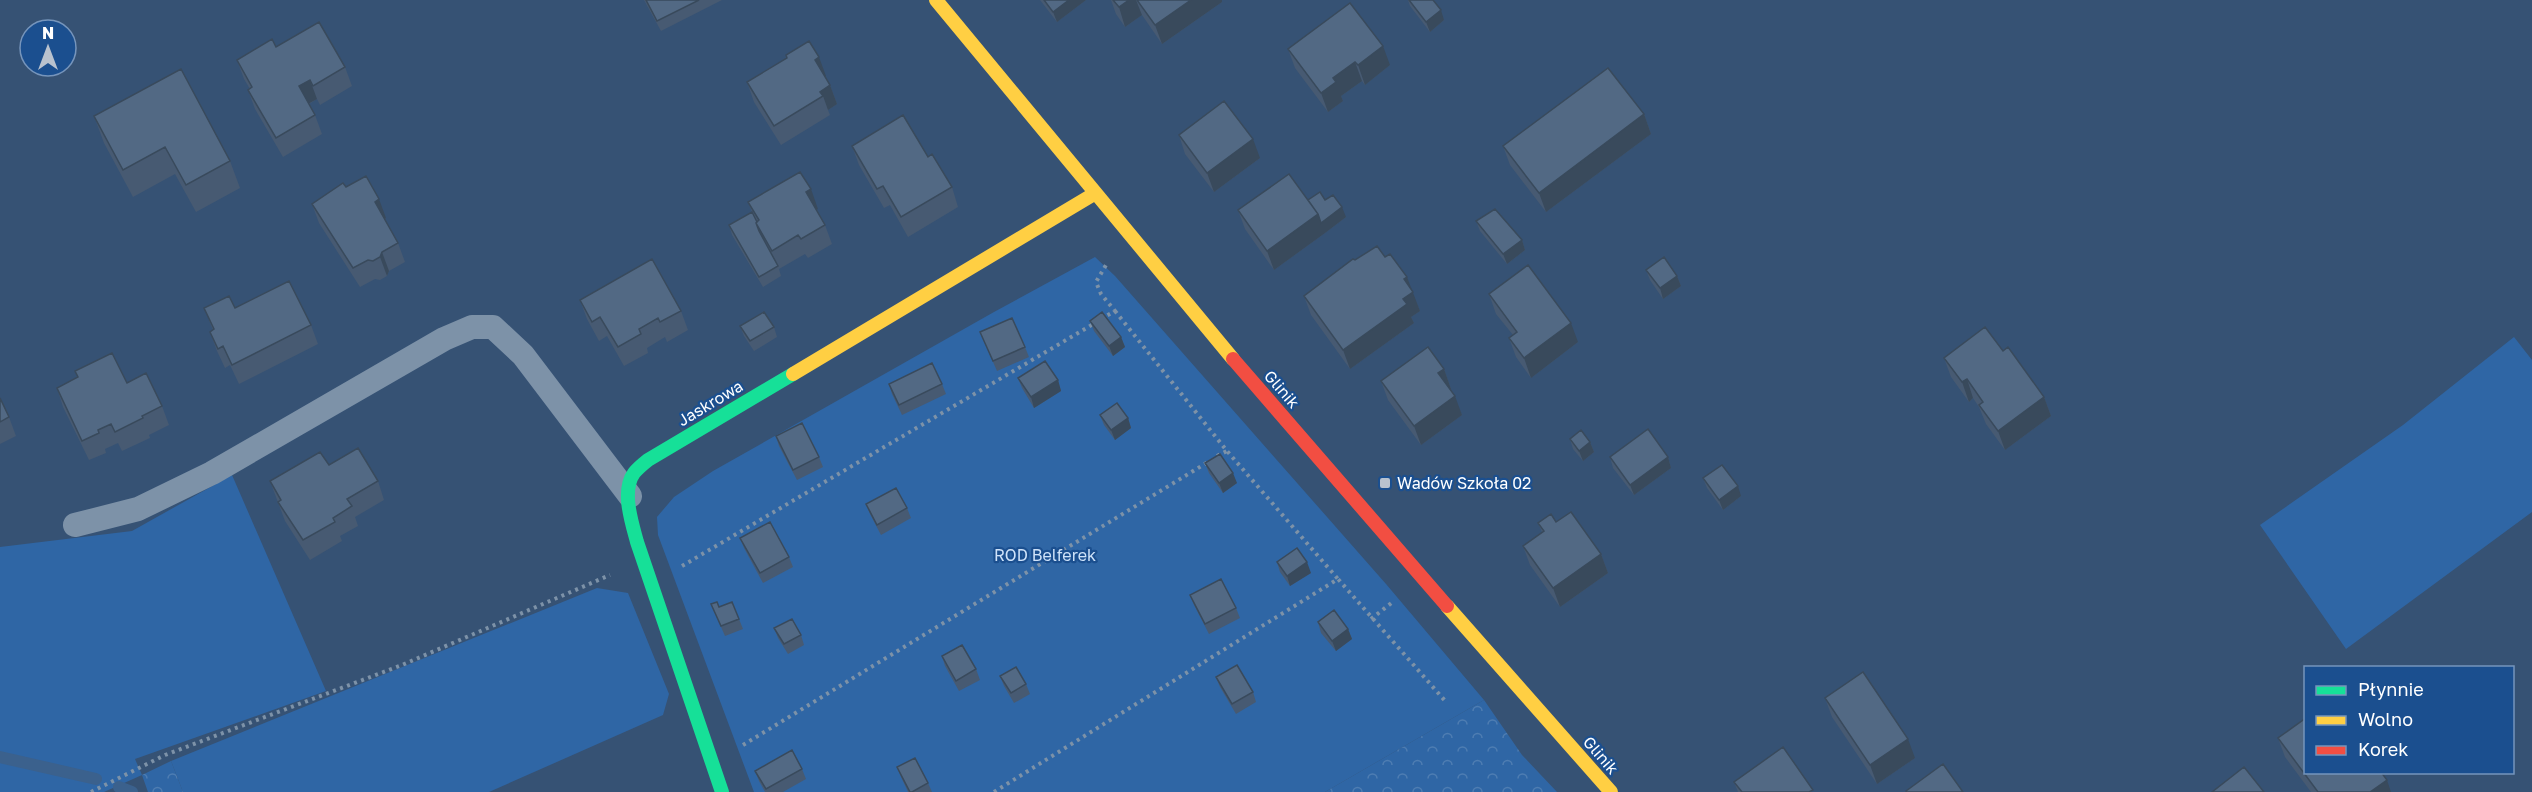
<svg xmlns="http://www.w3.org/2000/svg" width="2532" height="792" viewBox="0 0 2532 792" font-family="'Golos Text',sans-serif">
	<defs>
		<pattern id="forest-crowns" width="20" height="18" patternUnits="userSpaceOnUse" patternTransform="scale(1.5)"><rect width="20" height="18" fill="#2f66a5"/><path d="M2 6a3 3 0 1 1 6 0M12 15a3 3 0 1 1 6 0" fill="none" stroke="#4e7db2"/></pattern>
	</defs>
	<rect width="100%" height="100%" fill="#365274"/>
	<!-- green -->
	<path fill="#2f66a5" d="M1095,257L1115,276L1386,584L1484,700L1325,792H754L658,535L657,517L674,497L713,471L994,312Z
		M2514,337L2532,360V512L2346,649L2260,525L2403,425Z
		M232,475L326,691L135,759L142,775L104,792H0V547L132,531Z
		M597,588L628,593L669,694L663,715L489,792H183L171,761Z"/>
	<!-- forest -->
	<path fill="url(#forest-crowns)" d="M1484,700L1522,755L1557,792H1325Z
		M171,761L183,792H148L142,775Z"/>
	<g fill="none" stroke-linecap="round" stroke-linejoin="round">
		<!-- stream -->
		<path stroke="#3b618d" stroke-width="12" d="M0,757L96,779
			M119,787L132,792"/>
		<!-- path -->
		<path stroke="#7d92a8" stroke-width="4" stroke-dasharray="3 4.5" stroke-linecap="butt" d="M1115,311L1227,451L1338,579
			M1101,319L1115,311L1101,294L1096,282L1106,265
			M1217,456L1227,451
			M682,566L1095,323
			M1371,619L1394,601
			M743,745L1208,462
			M91,792L165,755L402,665L610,575
			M994,792L1338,579L1447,703"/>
		<!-- lane -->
		<path stroke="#7d92a8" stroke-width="24" d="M75,525L138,509L212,473L444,339L472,327H493L523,355L630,496"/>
		<!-- fast -->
		<path stroke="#16e098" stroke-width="14" d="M722,792L637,542C632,523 621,491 634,473C638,468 643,464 648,460L793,374"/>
		<!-- slow -->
		<path stroke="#ffcf43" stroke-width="14" d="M936,0L1233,359
			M793,374L1094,194
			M1447,606L1611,792"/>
		<!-- jam -->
		<path stroke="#f24e42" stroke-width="14" d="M1233,359L1447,606"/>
	</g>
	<!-- wall -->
	<path fill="#475a72" d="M644,0H722L661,31Z
		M1040,0H1086L1057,22Z
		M1111,0H1222V2L1162,44L1142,15L1125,27L1116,14Z
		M1408,0H1433L1444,20L1430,32L1410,6Z
		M276,47L345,67L352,86L320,105L317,99L309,104L315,115L322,134L283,157L255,109L248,90L250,89L244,79L237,60Z
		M1288,49L1390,65L1365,85L1362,81L1341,96L1343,101L1328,112L1295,68Z
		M826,76L825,77L830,85L837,104L828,110L830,115L781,145L754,102L747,82Z
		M1644,114L1651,134L1546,212L1510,165L1503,146Z
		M94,116L230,161L240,188L196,212L175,174L133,197L104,143Z
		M1179,135L1260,158L1214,192L1185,154Z
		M852,146L928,157L952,187L958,207L908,237L890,205L884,208L859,165Z
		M346,187L386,218L384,220L398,243L405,262L389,271L387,276L380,280L375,279L360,287L319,223L312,204Z
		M1308,200H1325L1346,217L1325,233L1274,270L1245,229L1238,210Z
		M748,202L818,209H816L825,225L832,244L808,258L805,254L779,269L781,276L763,287L732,235L729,225L752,212Z
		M1476,221L1522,240L1525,250L1507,264L1480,231Z
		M1385,257L1411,290L1420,311L1411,317L1414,323L1350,369L1311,315L1304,296L1355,260Z
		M1646,270L1677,276L1681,286L1663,299L1650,280Z
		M1489,294L1578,342L1531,378L1516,357L1509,338L1513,335L1496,314Z
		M580,300L681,311L688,330L667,342L665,337L647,348L648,353L624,366L607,336L599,341L587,319Z
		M204,308H235L311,325L318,344L239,384L230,365L225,368L217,351L210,332L213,330Z
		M1090,321L1121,337L1125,347L1113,356L1094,331Z
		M740,326L774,327L777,337L754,351L744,336Z
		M980,332L1025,347L1029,357L997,371Z
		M2003,351L2044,397L2051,416L2005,450L1986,424L1979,407L1973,398L1969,402L1951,377L1944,358Z
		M1444,369L1451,389H1450L1462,415L1421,445L1388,400L1381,381Z
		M75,371L127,383L162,406L169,425L149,435L150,438L122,451L118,443L105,449L106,453L89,460L63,407L57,388L78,377Z
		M1018,378L1058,380L1061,391L1034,408L1022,388Z
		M889,384H942L946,394L902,415L892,394Z
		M0,398L9,417L16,436L0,444Z
		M1100,415L1128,418L1131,428L1115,440L1104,425Z
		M776,436L819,457L823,467L797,480L779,446Z
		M1570,439L1590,442L1594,452L1583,461L1573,449Z
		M1610,457H1668L1671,468L1634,495L1613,468Z
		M1205,463L1237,483L1223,493L1209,473Z
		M329,465L378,481L384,500L355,517L358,526L340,536L342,541L310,560L285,521L270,481Z
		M1703,478L1741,496L1723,510L1707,488Z
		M866,504L907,508L911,518L881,535L870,514Z
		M1556,522L1601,554L1608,573L1560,607L1530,565L1523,546L1542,532L1538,523Z
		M740,538L789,557L793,567L763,583L744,548Z
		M1277,562L1311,573L1290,586L1280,572Z
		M1190,595L1236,608L1240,618L1209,634L1194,605Z
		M711,604L739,619L743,629L725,636Z
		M1318,622L1348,629L1352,639L1336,651L1321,633Z
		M774,628L801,635L804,645L788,654L778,638Z
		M942,656L976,669L980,680L959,691L945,666Z
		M1000,676L1026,684L1030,694L1014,703L1004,686Z
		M1216,677L1253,692L1256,702L1236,714L1220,687Z
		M1825,698L1915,758L1877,784L1832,717Z
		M2278,738L2391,792H2311L2285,757Z
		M897,767L928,783L932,792H908L901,777Z
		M802,769L806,779L783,792H765L759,781L755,771Z
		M1734,782L1809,792H1738Z"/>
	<!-- shaded-wall -->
	<path fill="#394a5c" d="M1069,0H1086L1057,22L1053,12Z
		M1129,0H1136L1142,15L1125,27L1119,7Z
		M1191,0H1222V2L1162,44L1155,25Z
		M1441,10L1444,20L1430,32L1426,22Z
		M1383,46L1390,65L1365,85L1358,65Z
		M819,57L826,76L822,79L815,60Z
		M1355,62L1362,81L1341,96L1343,101L1328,112L1321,93L1333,78Z
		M310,80L317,99L306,105L299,86Z
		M830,85L837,104L828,110L823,96L820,92Z
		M1644,114L1651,134L1546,212L1539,193Z
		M1253,139L1260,158L1214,192L1207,173Z
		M811,189L818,209L813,211L806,192Z
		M379,199L386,218L382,222L375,202Z
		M1342,207L1346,217L1325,233L1274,270L1267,251L1318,214Z
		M1522,240L1525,250L1507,264L1503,254Z
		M382,252L389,271L387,276L380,257Z
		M1677,276L1681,286L1663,299L1660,288Z
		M1407,277L1420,311L1411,317L1414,323L1350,369L1343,350L1403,299L1404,279Z
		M1571,323L1578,342L1531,378L1524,358Z
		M1121,337L1125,347L1113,356L1109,346Z
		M1444,369L1451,389L1445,393L1438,373Z
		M1967,379L1973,398L1969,402L1962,382Z
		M1058,380L1061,391L1034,408L1031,397Z
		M1455,396L1462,415L1421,445L1414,426Z
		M2044,397L2051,416L2005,450L1998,431Z
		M1128,418L1131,428L1115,440L1111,430Z
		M1590,442L1594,452L1583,461L1579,451Z
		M1668,457L1671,468L1634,495L1630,485Z
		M1233,473L1237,483L1223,493L1219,483Z
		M1738,486L1741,496L1723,510L1719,500Z
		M1601,554L1608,573L1560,607L1553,588Z
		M1307,562L1311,573L1290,586L1287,576Z
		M1348,629L1352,639L1336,651L1332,641Z
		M1908,739L1915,758L1877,784L1870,765Z
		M2387,780L2391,792H2370Z"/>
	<!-- building -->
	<path fill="#526984" stroke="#394a5c" stroke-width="1.5" d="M646,0H699L657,21Z
		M1044,0H1069L1053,12Z
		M1113,0H1129L1119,7Z
		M1137,0H1191L1155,25Z
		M1409,0H1433L1441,10L1426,22Z
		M1350,3L1383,46L1358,65L1355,62L1333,78L1336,82L1321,93L1288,49Z
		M319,22L345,67L313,86L310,80L299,86L315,115L276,138L248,90L252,87L237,60L272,39L276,47Z
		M809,41L819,57L815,60L830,85L820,92L823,96L774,126L747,82L787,58L786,55Z
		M1608,68L1644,114L1539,193L1503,146Z
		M181,69L230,161L186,185L165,147L123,170L94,116Z
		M1224,101L1253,139L1207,173L1179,135Z
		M903,115L928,157L932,154L952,187L901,217L883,186L877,189L852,146Z
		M800,172L811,189L806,192L825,225L801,239L798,235L772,251L756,223L759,220L748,202Z
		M1289,174L1318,214L1267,251L1238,210Z
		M366,176L379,199L375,202L398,243L382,252L380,257L373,261L368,260L353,268L312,204L343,183L346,187Z
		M1320,192L1325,200L1333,195L1342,207L1321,223L1318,214L1308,200Z
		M1495,209L1522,240L1503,254L1476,221Z
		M752,212L757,222L756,223L759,231L778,266L759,277L729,225Z
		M1377,246L1385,257L1390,254L1407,277L1404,279L1413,292L1403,299L1407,304L1343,350L1304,296L1353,259L1355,260Z
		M1664,257L1677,276L1660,288L1646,270Z
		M652,259L681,311L660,322L658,318L639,329L641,334L618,347L600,317L592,322L580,300Z
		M1528,265L1571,323L1524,358L1509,338L1517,332L1489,294Z
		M289,281L311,325L232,365L223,346L218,349L210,332L214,329L204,308L229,296L235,308Z
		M764,312L774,327L750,341L740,326Z
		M1102,312L1121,337L1109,346L1090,321Z
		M1012,318L1025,347L993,361L980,332Z
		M1985,327L2003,351L2008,347L2044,397L1998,431L1979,405L1983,402L1967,379L1962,382L1944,358Z
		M1428,347L1444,369L1438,373L1455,396L1414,426L1381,381Z
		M112,353L127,383L146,373L162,406L142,416L143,418L115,432L111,424L98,430L99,433L82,441L57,388L78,377L75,371Z
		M1045,361L1058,380L1031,397L1018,378Z
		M932,363L942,384L899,405L889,384Z
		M0,398L9,417L0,422Z
		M1117,403L1128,418L1111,430L1100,415Z
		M802,423L819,457L793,470L776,436Z
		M1648,429L1668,457L1630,485L1610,457Z
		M1581,430L1590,442L1579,451L1570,439Z
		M358,448L378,481L347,499L352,506L333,518L335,522L303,540L278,502L281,500L270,481L320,452L329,465Z
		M1220,454L1233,473L1219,483L1205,463Z
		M1722,465L1738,486L1719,500L1703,478Z
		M896,488L907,508L877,525L866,504Z
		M1571,512L1601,554L1553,588L1523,546L1544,531L1538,523L1551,514L1556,522Z
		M770,522L789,557L760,573L740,538Z
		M1297,548L1307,562L1287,576L1277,562Z
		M1221,579L1236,608L1205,624L1190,595Z
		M717,602L719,607L732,602L739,619L721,626L711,604Z
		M1334,610L1348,629L1332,641L1318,622Z
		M792,619L801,635L784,644L774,628Z
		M962,645L976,669L956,681L942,656Z
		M1237,665L1253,692L1232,704L1216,677Z
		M1016,667L1026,684L1011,693L1000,676Z
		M1863,672L1908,739L1870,765L1825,698Z
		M2306,718V772H2381L2387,780L2370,792H2318L2278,738Z
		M1783,747L1813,790L1809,792H1742L1734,782Z
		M792,750L802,769L766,789L755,771Z
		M915,758L928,783L912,792H910L897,767Z
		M1943,764L1963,792H1907L1906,791Z
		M2244,767L2264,792H2212Z"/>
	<!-- markers -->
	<rect fill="#b9c2ce" stroke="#1b4f8f" stroke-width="2" x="1379" y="477" width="12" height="12" rx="3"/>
	<g text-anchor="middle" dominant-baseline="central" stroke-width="4.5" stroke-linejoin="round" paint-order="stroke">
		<!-- street labels -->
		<g font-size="16" fill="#fff" stroke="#1b4f8f">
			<text transform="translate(1282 389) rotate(49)">Glinik</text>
			<text transform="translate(710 403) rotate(-31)">Jaskrowa</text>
			<text transform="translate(1601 755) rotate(49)">Glinik</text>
		</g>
		<!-- poi labels -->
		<g font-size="16" fill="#fff" stroke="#1b4f8f" text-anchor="start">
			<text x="1397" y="483">Wadów Szkoła 02</text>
		</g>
		<!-- park labels -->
		<g font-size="16" fill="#cfe3fa" stroke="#1b4f8f">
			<text x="1045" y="555">ROD Belferek</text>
		</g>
	</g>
	<!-- legend -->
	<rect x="2304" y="666" width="210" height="108" fill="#1b4f8f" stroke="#7695bc" stroke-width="1.5"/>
	<rect x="2316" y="686" width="30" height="9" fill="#16e098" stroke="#7695bc" stroke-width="1.5"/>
	<text x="2358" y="696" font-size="18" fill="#ffffff">Płynnie</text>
	<rect x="2316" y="716" width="30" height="9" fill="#ffcf43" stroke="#7695bc" stroke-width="1.5"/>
	<text x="2358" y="726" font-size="18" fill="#ffffff">Wolno</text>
	<rect x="2316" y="746" width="30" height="9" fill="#f24e42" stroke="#7695bc" stroke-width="1.5"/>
	<text x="2358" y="756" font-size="18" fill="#ffffff">Korek</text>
	<!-- north arrow -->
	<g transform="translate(48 48)"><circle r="28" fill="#1b4f8f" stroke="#7695bc" stroke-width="1.5"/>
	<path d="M0-4.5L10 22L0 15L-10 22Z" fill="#b9c2ce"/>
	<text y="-9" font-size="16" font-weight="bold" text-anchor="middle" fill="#ffffff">N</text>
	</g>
</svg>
